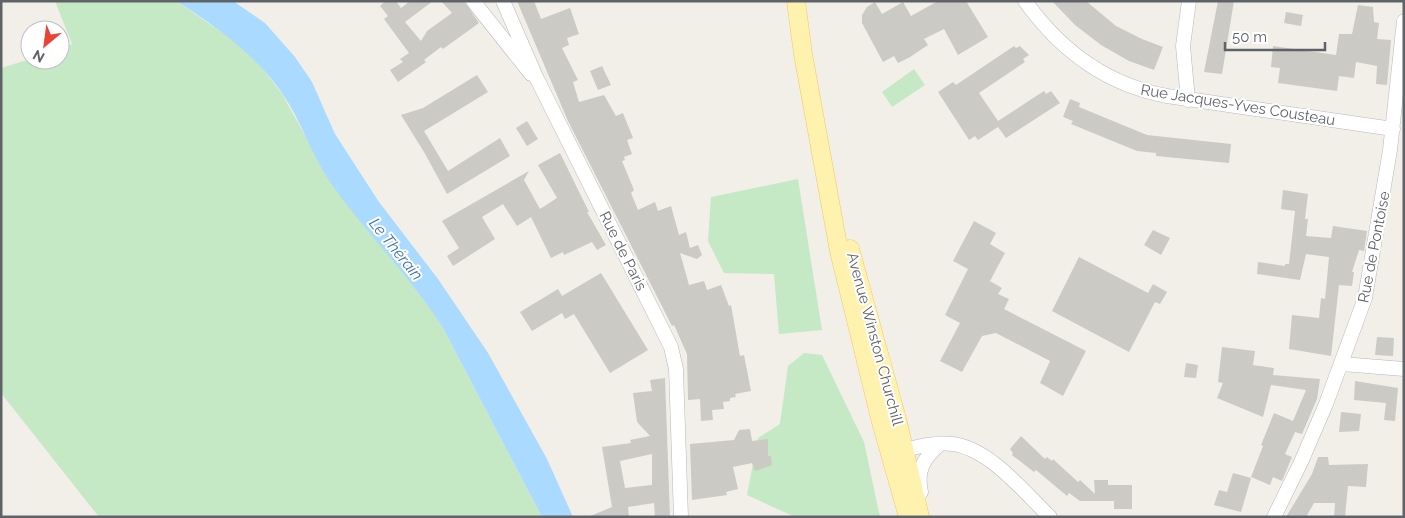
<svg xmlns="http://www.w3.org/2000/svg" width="1405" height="518" viewBox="0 0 1405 518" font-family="Raleway,sans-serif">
	<rect width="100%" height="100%" fill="#f1efe8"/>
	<!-- green -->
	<path fill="#c5e8c5" d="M55,1H176L236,42L255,59L282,94L332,184L428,304L443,328L542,517H99L1,393V68L30,59L60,60V49L72,44Z
		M914,69L925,85L892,107L882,92Z
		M798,179L822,330L779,334L774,274L724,273L708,241L711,197Z
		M804,353L822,355L864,442L880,517H795L747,495L758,438L780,424L788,366Z"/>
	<!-- water -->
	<path fill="#aadaff" d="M176,1H233L265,23L295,57L312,82L335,134L379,202L438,279L488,353L547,459L573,517H542L443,328C411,277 367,234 332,185C316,162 306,135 293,111C265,61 223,31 176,1Z"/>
	<!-- building -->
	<path fill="#cccac5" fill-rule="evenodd" d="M385,1H396L401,8L410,1H433L405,22L421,41L427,31L452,13L441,1H464L479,23L443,49L441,47L424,60L426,62L398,82L390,70L403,62L400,59L409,53L384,19L388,16L380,6Z
		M517,1H534L541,19L570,8L579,34L567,38L569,45L562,48L578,80L573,82L579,102L604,95L616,116L623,113L633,138L627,140L632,154L624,157L625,160L622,161L634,190L631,193L638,210L655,202L658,211L671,206L679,235L686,232L690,248L698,245L702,255L697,259L680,253L689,285L704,281L707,290L721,285L729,306L731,305L740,356L744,355L751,391L735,394L736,397L730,398V401L723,402L724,409L712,410L713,420L701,421L700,399L688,400L687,354L674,325L672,326L568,121Z
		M938,1H966L988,37L958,55L944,29L924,39L928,45L910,57L898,63L894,56L883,62L862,23V15L867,7L875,2L882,14L903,2L911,16Z
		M1052,1H1086L1116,26L1142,39L1163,47L1154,70L1129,61L1101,45L1075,25Z
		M1218,1H1234L1222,74L1204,72Z
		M1358,5L1373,7L1374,22L1379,23L1377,39L1391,40L1387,85L1376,84L1377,66L1356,62L1354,78L1339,76L1337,91L1278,83L1280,68L1271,67L1273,46L1336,55L1339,34H1352Z
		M1286,12L1303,15L1301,26L1284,23Z
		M1014,46L1016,48L1020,46L1029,55L1023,59L1025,62L979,93L998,121L1044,91L1046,94L1051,91L1060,103L1006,138L998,127L978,140L975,136L969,140L938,92L953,82L956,85Z
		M602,66L611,85L598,90L590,71Z
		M477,75L488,92L424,131L448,171L500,138L510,156L447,194L424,152L401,115L423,108Z
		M1070,99L1080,103L1079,107L1147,135L1231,144L1229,163L1156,156V153L1137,151L1071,124L1073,121L1063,117Z
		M527,121L538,139L527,146L516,128Z
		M560,153L589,212H587L606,245L597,250L592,242L564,255L563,252L551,258L531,217L517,226L503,204L482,217L495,239L453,266L447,256L459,248L442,221L529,171L524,180L540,209L557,198L538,165Z
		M1283,190L1308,194L1305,219H1308L1306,236L1331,238L1333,226L1367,231L1364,251L1359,250L1352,272H1354L1352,286L1339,285L1331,356L1289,349L1292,315L1319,318L1321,298L1325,299L1329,257L1306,254L1300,280L1257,274L1258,262L1285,266V264H1289L1295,211L1281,209Z
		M974,221L996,233L990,244L1005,253L990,281L1002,288L998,294L1009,299L1004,309L1086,351L1063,396L1040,383L1050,361L996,333L982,336L962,372L940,361L960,323L945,315L968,269L953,261Z
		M1153,230L1170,238L1161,255L1144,245Z
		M1079,257L1148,293L1153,284L1167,292L1160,304L1155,302L1129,352L1052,311Z
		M601,273L648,350L610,373L574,314L565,319L562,313L532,331L520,312L558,289L562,296Z
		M1377,337L1394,338L1393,356L1375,355Z
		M1222,347L1255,351L1253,365L1274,368L1273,375L1320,379L1317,399L1302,434L1295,432L1285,454L1292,457L1282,481L1273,477L1270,485L1251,477L1263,446L1261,445L1274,413L1293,421L1306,390L1271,385L1263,417L1217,398L1223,383L1218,382Z
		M1186,363L1198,365L1196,378L1184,377Z
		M665,378L670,517H655L654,503L628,507L629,517H588L612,507L602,447L631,443L630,440L650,436L637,422L633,393L652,391L650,380ZM652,454V485L625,488L620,461Z
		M1355,381L1398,388L1395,421L1384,420L1386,403L1354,400Z
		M1341,412L1361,414L1359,431L1339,432Z
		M750,429L752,441L768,439V456H771L772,465L755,471L752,463L733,467L738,489L726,492L727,495L692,500L690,444L734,440L739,430Z
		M1021,436L1045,459L1047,457L1052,461L1053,459L1078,482L1080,480L1095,494L1094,480H1108V485H1132V509H1114V501H1080L1069,493L1067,496L1036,470L1034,472L1012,455L1013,453L1010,449Z
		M1318,457H1328L1329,465L1368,464L1366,487L1348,486L1345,517H1334L1335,503H1314L1306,517H1286L1312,474Z
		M1233,473L1251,478L1241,512L1214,505L1219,490L1227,492Z"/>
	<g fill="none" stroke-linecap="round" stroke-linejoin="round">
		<defs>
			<path id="minor" d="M473,1L531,74
				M503,1L537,79L671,347L676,369L681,517
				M1025,1C1060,50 1107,85 1167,96L1393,129
				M1188,100L1183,46L1189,1
				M1342,364L1404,369
				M895,452C913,448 934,442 953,444C990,449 1024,492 1050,517
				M921,492C916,470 924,458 940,444
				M1274,517L1301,462L1326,404L1365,298L1390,150L1404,21"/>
			<path id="major" d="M796,1L803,54L839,251L881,422L908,517
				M850,249L897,419L920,517"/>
		</defs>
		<!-- minor casing -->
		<use href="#minor" stroke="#b5b8bc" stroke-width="15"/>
		<!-- major casing -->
		<use href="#major" stroke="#f2c960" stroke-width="19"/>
		<!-- minor -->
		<use href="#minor" stroke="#fff" stroke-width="14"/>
		<!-- major -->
		<use href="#major" stroke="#fff2af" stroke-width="18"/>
	</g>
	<g text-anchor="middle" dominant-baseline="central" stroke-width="4" stroke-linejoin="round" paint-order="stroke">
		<!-- street labels -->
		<g font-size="15" fill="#5f6368" stroke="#fff">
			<text transform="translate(1238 105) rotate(9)">Rue Jacques-Yves Cousteau</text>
			<text transform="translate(1374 247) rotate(-79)">Rue de Pontoise</text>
			<text transform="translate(623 251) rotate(63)">Rue de Paris</text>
			<text transform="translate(875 339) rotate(75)">Avenue Winston Churchill</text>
		</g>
		<!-- water labels -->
		<g font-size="16" font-style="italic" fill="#4174aa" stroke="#fff">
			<text transform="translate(396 249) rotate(51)">Le Thérain</text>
		</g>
	</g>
	<!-- border -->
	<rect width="1405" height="518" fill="none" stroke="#5f6368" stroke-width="5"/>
	<!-- north arrow -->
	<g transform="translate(45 45) rotate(209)"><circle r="24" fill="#ffffff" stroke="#bfc1c3"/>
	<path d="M0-4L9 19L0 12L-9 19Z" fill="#ea4335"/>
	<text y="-8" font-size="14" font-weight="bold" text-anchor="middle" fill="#5f6368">N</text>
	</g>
	<!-- scale -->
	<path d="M1225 42v8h100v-8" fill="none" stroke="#5f6368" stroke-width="2.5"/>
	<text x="1232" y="42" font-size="15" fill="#5f6368" stroke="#ffffff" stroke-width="4" paint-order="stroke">50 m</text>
</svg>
